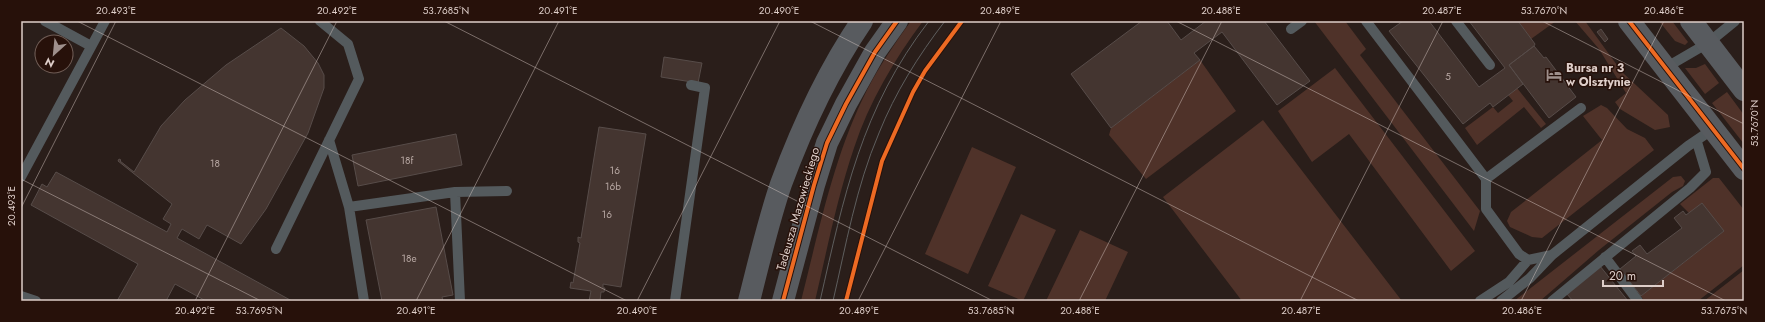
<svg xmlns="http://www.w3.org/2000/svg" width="1765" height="322" viewBox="0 0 1765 322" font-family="Jost,sans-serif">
	<rect width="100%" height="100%" fill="#2a1e1a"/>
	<!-- green -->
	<path fill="#4f3229" d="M911,21H923C894,60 869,102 854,148C837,198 827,250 815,301H801C819,230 834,155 867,90C880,65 895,43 911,21Z
		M1314,21H1345L1366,49L1360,55L1480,211L1474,231Z
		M1518,21H1556L1531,39Z
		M1575,21H1585L1622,72L1668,115L1670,127L1655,130L1620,109L1615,102L1626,93L1599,49Z
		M1659,21H1672L1688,42L1685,45L1675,41Z
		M1200,60L1236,111L1146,179L1109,135L1111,128Z
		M1705,64L1719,83L1705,94L1685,68H1696Z
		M1335,68L1475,251L1451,271L1349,134L1312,162L1278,111Z
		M1517,88L1546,124L1541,128L1524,107L1477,145L1465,128L1493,107L1498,113L1513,101L1508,95Z
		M1727,92L1744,115V144L1712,103Z
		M1601,105L1607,108L1627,129L1645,138L1654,150L1542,238L1532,237L1510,227L1507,221L1511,212L1602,140L1583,116Z
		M1263,120L1402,301H1242L1163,197Z
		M972,147L1016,167L968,274L925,254Z
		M1681,176L1685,181L1683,186L1672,192L1599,250L1540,301H1514L1673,177Z
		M1713,178H1719L1744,210V265L1698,301H1644L1641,296L1724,231L1689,213L1680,204Z
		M1021,214L1056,230L1023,301L988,286Z
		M1080,230L1128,252L1105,301H1046Z
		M1744,270V301H1704Z"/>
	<!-- building -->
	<path fill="#443530" stroke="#574c49" d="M1142,21H1167L1181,40L1206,21H1264L1310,81L1277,105L1222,32L1194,53L1200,60L1111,128L1071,74Z
		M1403,21H1429L1479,87L1505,68L1469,21H1518L1535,44L1534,46L1509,65L1523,84L1493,107L1490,103L1463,124L1389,31Z
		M281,28L304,46L318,63L324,75V88L308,133L266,209L241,244L207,225L199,239L182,229L177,238L292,301H206L175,284L166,301H117L138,264L31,205L42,184L47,187L56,172L167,232L171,224L163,219L172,204L118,161L119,159L121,160L120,161L134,172L161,126L185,100L226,65Z
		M1601,29L1608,39L1605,42L1597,32Z
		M1534,46L1544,58L1546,57L1576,97L1549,118L1509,65Z
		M664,57L702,63L698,83L661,77Z
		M599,127L646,134L621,287L603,284V288H605L604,292H601L600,301H589L591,291L570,288L571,282L573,283L580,243L578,242V237L581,238Z
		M456,134L462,165L358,186L352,155Z
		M1702,203L1724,231L1641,296L1620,269L1636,256L1632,251L1640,245L1647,254L1682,228L1674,218L1683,211L1686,215Z
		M436,207L453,295L442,297L443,301H382L366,220Z
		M1600,266L1628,301H1573L1566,293Z"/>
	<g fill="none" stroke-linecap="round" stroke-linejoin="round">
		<!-- lane -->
		<path stroke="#545a5d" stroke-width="10" d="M45,21L91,46
			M1366,21L1486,179V209L1519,254L1528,260L1552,255
			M1456,21L1490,65
			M1291,29L1302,21
			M1665,68L1708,43L1735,21
			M329,140L349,207
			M21,177L105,21
			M1486,179L1581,108
			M455,192L460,301
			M276,249L359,79L348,44L320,21
			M1605,257L1638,301
			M21,296L36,301
			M364,301L349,207L455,192L507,191
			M675,301L705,88L691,85
			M1480,301L1509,282L1528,260
			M1501,301L1530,278L1552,255L1688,146L1713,129
			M1552,301L1690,188L1706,172L1697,142"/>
		<!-- secondary -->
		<path stroke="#585b5f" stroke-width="22" d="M1629,21L1744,169
			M1691,21L1744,90
			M749,301C759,262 768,222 781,184C802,127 828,71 862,21
			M783,301L814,185L827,143L846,104L875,52L897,21"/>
		<!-- tram -->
		<path stroke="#5e5e5e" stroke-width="1" d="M820,301C844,196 861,109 929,21
			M833,301C846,245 856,187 879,133C895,93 918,56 945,21"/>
		<defs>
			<path id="cycleway" d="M1629,21L1744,169
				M783,301L814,185L827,143L846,104L875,52L897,21
				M846,301L882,161L913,92L925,71L962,21"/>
		</defs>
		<!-- cycleway casing -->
		<use href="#cycleway" stroke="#27110a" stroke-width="6"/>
		<!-- cycleway -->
		<use href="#cycleway" stroke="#ed6a23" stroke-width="4"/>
	</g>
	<!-- ticks -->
	<path fill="none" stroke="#decec9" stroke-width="1" stroke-opacity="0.45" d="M77,21L627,301M444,21L993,301M810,21L1359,301M1176,21L1726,301M1542,21L1744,124M21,179L261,301M21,208L116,21M195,301L337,21M416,301L559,21M637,301L780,21M858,301L1001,21M1079,301L1222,21M1300,301L1443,21M1521,301L1664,21M1742,301L1744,298"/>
	<!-- icons -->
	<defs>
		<symbol id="hotel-bare" viewBox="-9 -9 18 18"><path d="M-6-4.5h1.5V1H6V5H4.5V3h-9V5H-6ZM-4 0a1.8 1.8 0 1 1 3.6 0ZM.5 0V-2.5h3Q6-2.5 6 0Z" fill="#9f908c" stroke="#27110a" stroke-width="2.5" paint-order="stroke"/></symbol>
	</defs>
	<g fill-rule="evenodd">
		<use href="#hotel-bare" x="1543" y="64" width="22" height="22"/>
	</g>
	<g text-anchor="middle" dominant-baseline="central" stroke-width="3" stroke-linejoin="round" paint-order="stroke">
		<!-- number labels -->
		<g font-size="10" fill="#b8a8a3">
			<text x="1448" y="76">5</text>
			<text x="407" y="160">18f</text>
			<text x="215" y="163">18</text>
			<text x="615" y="170">16</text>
			<text x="613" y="186">16b</text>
			<text x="607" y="214">16</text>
			<text x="409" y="258">18e</text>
		</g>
		<!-- poi labels -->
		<g font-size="12" font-weight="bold" fill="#decec9" stroke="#27110a" text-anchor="start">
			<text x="1566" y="68">Bursa nr 3<tspan x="1566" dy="14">w Olsztynie</tspan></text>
		</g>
		<!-- street labels -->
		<g font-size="12" fill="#decec9" stroke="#27110a">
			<text transform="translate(798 209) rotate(-74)">Tadeusza Mazowieckiego</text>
		</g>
	</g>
	<!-- border -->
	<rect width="1765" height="322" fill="none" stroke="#27110a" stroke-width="44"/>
	<!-- north arrow -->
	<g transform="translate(54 54) rotate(207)"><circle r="19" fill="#27110a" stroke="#705d56"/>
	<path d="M0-3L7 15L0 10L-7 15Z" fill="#9f908c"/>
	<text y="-6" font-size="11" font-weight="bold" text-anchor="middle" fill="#decec9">N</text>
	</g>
	<!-- scale -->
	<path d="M1603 280v6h60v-6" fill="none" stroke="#decec9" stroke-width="2"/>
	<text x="1609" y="280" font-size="12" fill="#decec9" stroke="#27110a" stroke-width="3" paint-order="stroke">20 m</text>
	<rect x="22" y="22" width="1721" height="278" fill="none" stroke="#decec9" stroke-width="1.5"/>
	<g font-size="10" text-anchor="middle" fill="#decec9">
		<text x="116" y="14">20.493°E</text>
		<text x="337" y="14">20.492°E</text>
		<text x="446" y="14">53.7685°N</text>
		<text x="558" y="14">20.491°E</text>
		<text x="779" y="14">20.490°E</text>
		<text x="1000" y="14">20.489°E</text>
		<text x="1221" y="14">20.488°E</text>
		<text x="1442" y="14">20.487°E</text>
		<text x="1544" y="14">53.7670°N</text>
		<text x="1664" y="14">20.486°E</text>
		<text transform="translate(1754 123) rotate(-90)" y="4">53.7670°N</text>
		<text transform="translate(11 206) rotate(-90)" y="4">20.493°E</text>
		<text x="195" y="314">20.492°E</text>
		<text x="259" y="314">53.7695°N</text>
		<text x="416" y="314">20.491°E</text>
		<text x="637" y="314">20.490°E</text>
		<text x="859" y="314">20.489°E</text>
		<text x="991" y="314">53.7685°N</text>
		<text x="1080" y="314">20.488°E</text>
		<text x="1301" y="314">20.487°E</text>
		<text x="1522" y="314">20.486°E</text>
		<text x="1724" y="314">53.7675°N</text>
	</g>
</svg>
